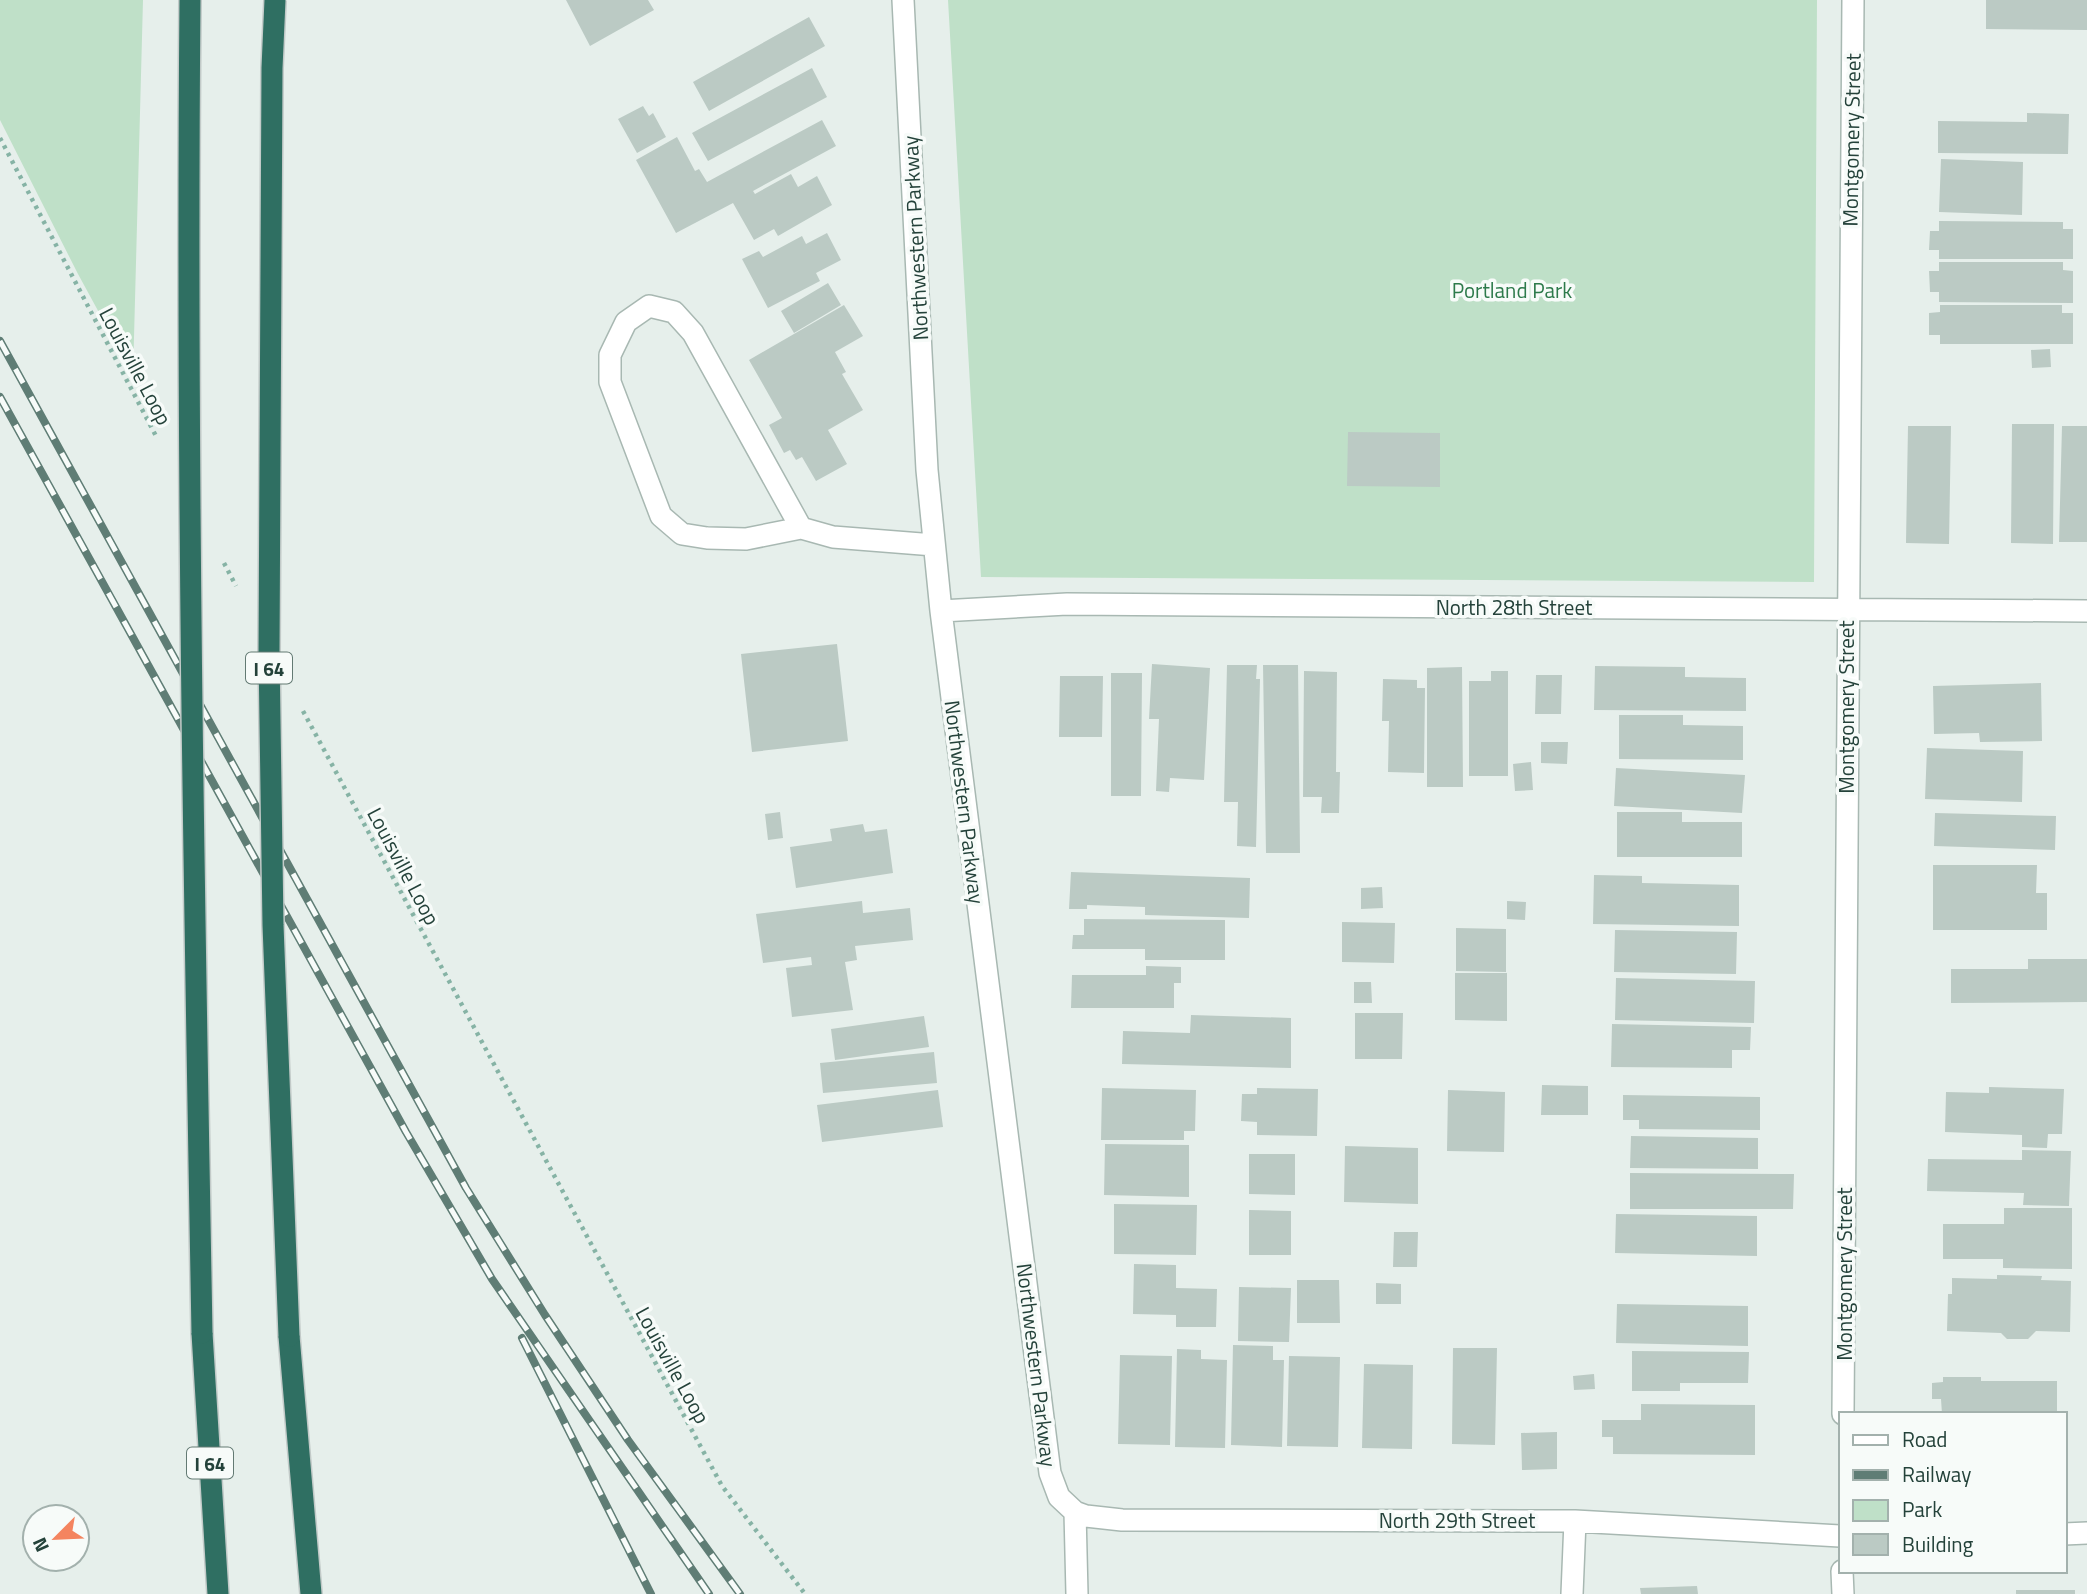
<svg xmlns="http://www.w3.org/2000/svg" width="2087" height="1594" viewBox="0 0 2087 1594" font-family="'Titillium Web',sans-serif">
	<rect width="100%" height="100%" fill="#e6efeb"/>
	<!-- green -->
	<path fill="#bfe0c8" d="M0,0H143L133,375L78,274L0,120Z
		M948,0H1817L1814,582L981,577Z"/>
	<!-- building -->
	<path fill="#bbcac4" d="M566,0H648L654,10L590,46Z
		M1986,0H2087V30L1986,29Z
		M809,17L825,46L709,111L693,82Z
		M812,68L827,97L708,161L692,133Z
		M643,106L649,116L653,113L666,137L637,153L618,119Z
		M2027,113L2069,114L2068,154L1938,153V121L2027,122Z
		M822,120L836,146L753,191L755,194L791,174L798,187L817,176L832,205L778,236L774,229L754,240L733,203L676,233L636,160L677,137L695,171L699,169L707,182Z
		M1941,159L2023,162L2022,215L1939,212Z
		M1939,221L2063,222V229H2073V259H1939V250H1929L1930,231H1939Z
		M827,233L841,260L816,273L820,281L768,308L742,259L759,251L763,257L802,236L806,244Z
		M1939,262H2063V270L2073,271V303L1939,302V292H1930L1929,271H1939Z
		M828,283L841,305L794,333L781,311Z
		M844,305L863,336L835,352L846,372L842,374L863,410L828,430L847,464L816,481L802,457L796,460L790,450L784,453L769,425L782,418L749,360Z
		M1940,305H2062V313H2073V344H1940V335H1929V313L1940,312Z
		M2050,349L2051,367L2032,368L2031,350Z
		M2012,424H2054L2053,544L2011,543Z
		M1908,426H1951L1949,544L1906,543Z
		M2062,426H2087V542H2059Z
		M1348,432L1440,433V487L1347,486Z
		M837,644L848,741L752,752L741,654Z
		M1152,664L1210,668L1204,780L1170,778L1169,792L1156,791L1159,719H1149Z
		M1227,665H1257L1256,679H1260L1256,847L1237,846L1238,802H1224Z
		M1263,665H1298L1300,853H1266Z
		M1595,666L1685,667V677L1746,678V711L1594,710Z
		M1462,667L1463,787H1427V668Z
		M1304,671L1337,672L1336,772H1340L1339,813H1321L1322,797H1303Z
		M1491,671H1508V776H1469V681H1491Z
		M1111,673H1142L1141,796H1111Z
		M1536,675H1562L1561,714H1535Z
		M1060,676H1103L1102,737H1059Z
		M1383,679L1417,680V688H1425L1424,773L1388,772L1389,721H1382Z
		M2041,683L2042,741L1980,742L1979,733L1934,734L1933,686Z
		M1619,715H1683V725L1743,726V760L1619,759Z
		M1541,742H1568L1567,764L1541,763Z
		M1927,748L2023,751L2022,802L1925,799Z
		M1531,762L1533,790L1515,791L1513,764Z
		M1616,768L1745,775L1742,813L1614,806Z
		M780,812L783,838L768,840L765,814Z
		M1617,812H1682V822H1742V857H1617Z
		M1935,813L2056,816L2055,850L1934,846Z
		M863,824L865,832L887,829L893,873L796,888L790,847L832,841L830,829Z
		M1933,865H2037L2036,893H2047V930H1933Z
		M1071,872L1250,878L1249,918L1145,915V907L1087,905V909H1069Z
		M1594,875L1642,876V883L1739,885V926L1593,924Z
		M1382,887L1383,908L1361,909V888Z
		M862,901L863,913L910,908L913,940L855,946L857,960L845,962L853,1010L792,1017L786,968L812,965L811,957L763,963L756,914Z
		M1507,901L1526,902L1525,920L1507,919Z
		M1084,919L1225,920V960H1145V949H1072L1073,935H1084Z
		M1342,922L1395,923L1394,963L1342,962Z
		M1456,928L1506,929V972L1456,971Z
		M1615,930L1737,932L1736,974L1614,972Z
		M2028,959H2087V1002L1951,1003V969H2028Z
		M1146,966L1181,967V983H1174V1008H1071L1072,975H1146Z
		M1455,973H1507V1021L1455,1020Z
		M1616,978L1755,981L1754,1023L1615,1020Z
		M1354,982H1371L1372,1003H1354Z
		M1355,1013H1403L1402,1059H1355Z
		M1191,1015L1291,1018V1068L1122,1064L1123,1031L1190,1033Z
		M924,1016L929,1047L835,1060L831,1029Z
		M1612,1024L1751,1027L1750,1050H1732V1068L1611,1067Z
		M934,1052L937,1083L823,1093L820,1063Z
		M1542,1085L1588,1086V1115H1541Z
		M1989,1087L2064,1089L2062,1134H2048L2047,1148L2022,1147V1135L1945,1132L1946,1092L1989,1093Z
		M1102,1088L1196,1090L1195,1131H1184V1140H1101Z
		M1257,1088L1318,1089L1317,1136L1257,1135V1122L1241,1121L1242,1094H1257Z
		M938,1090L943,1127L822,1142L817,1105Z
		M1448,1090L1505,1092L1504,1152L1447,1151Z
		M1623,1095L1760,1097V1130L1639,1129V1120H1623Z
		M1631,1136L1758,1138V1169L1630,1168Z
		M1105,1144L1189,1145V1197L1104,1195Z
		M1345,1146L1418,1148V1204L1344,1202Z
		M2022,1150L2071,1151L2069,1206L2023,1205L2024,1193L1927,1191L1928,1159L2022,1160Z
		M1249,1154H1295V1195L1249,1194Z
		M1630,1173L1794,1174L1793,1209H1630Z
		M1114,1204L1197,1205L1196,1255L1114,1254Z
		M2004,1208H2072V1269L2003,1268V1259H1943V1224H2004Z
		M1249,1210L1291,1211V1255H1249Z
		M1616,1214L1757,1216V1256L1615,1253Z
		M1394,1232H1418L1417,1267H1393Z
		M1134,1264L1176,1265V1288L1217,1289L1216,1327H1176V1315L1133,1314Z
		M1997,1275L2042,1276L2041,1280L2071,1281L2070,1332L2036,1331L2028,1339H2007L2001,1333L1947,1331L1948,1294H1952V1278L1997,1279Z
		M1297,1280H1339L1340,1323H1297Z
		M1376,1283L1401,1284V1304H1376Z
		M1239,1287L1291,1288L1289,1342L1238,1341Z
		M1617,1304L1748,1306V1346L1616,1343Z
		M1233,1345L1273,1346V1360H1284L1282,1447L1231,1445Z
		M1453,1348H1497L1495,1445L1452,1444Z
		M1177,1349L1201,1350V1359L1227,1360L1225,1448L1175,1447Z
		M1632,1351L1749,1352L1748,1383H1680V1391H1632Z
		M1120,1355L1172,1356L1170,1445L1118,1444Z
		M1289,1356L1340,1357L1338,1447L1287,1446Z
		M1364,1364L1413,1365L1412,1449L1362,1448Z
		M1594,1374L1595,1389L1574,1390L1573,1376Z
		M1943,1377H1981V1381H2057V1414H1942L1941,1399H1932V1383L1943,1382Z
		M1641,1404L1755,1405V1455L1613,1454V1437H1602V1420H1641Z
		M1557,1432V1469L1522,1470L1521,1433Z
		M1697,1586L1698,1594H1641L1640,1588Z
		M2016,1590H2075V1594H2016Z"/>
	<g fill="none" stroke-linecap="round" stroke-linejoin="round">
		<defs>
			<path id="minor" d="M903,0L927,470L941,611L1050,1473L1059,1497L1075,1512L1077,1594
				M801,528L693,333L674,312L649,306L626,322L610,355V382L661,516L682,534L707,538L746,539L801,528L833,537L934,545
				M941,611L1067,604L2087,611
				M1843,1414L1853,0
				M1075,1512L1086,1516L1122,1520L1575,1521L1840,1536
				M2064,1534L2087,1533
				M1842,1571L1843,1594
				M1572,1594L1575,1521"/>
			<path id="highway" d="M202,1333L218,1594
				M289,1336L311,1594"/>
		</defs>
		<!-- minor casing -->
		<use href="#minor" stroke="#a8b8b2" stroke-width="24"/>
		<!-- highway casing -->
		<use href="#highway" stroke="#c2cac8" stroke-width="24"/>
		<!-- path -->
		<path stroke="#86b3a5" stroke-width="4.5" stroke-dasharray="3.5 5" stroke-linecap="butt" d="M0,138L157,438
			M224,563L236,586
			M303,711L722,1486L805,1594"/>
		<!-- minor -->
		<use href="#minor" stroke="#fff" stroke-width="21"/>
		<!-- highway -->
		<use href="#highway" stroke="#2f6f62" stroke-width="21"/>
		<defs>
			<path id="rail" d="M0,341L466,1188L545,1315L628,1440L740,1594
				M0,397L406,1132L492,1279L709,1594
				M522,1338L651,1594"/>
		</defs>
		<!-- rail casing -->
		<use href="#rail" stroke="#5f7d75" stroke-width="8"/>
		<!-- rail -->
		<use href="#rail" stroke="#f7fbf9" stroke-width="5" stroke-dasharray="16" stroke-linecap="butt"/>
		<defs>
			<path id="highway-bridge" d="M190,0C186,444 194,888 202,1333
				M275,0L272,68L269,654L273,925L289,1336"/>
		</defs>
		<!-- highway-bridge casing -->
		<use href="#highway-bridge" stroke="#c2cac8" stroke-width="24" stroke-linecap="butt"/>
		<!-- highway-bridge -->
		<use href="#highway-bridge" stroke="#2f6f62" stroke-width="21"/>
	</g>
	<g text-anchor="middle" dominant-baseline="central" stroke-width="7" stroke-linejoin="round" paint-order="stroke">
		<!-- shield labels -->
		<g fill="#f7fbf9" stroke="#637a73" stroke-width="2">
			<rect x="246" y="652.5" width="46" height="31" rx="5"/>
			<rect x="187" y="1447.5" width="46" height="31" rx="5"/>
		</g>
		<g font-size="19" font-weight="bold" fill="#24423a">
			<text x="269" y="668">I 64</text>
			<text x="210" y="1463">I 64</text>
		</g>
		<!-- street labels -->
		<g font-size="21" fill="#24423a" stroke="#f7fbf9">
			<text transform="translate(1851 140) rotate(-89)">Montgomery Street</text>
			<text transform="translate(915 238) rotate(-93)">Northwestern Parkway</text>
			<text transform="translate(136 366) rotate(62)">Louisville Loop</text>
			<text x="1514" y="607">North 28th Street</text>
			<text transform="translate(1846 707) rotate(-90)">Montgomery Street</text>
			<text transform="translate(965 802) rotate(83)">Northwestern Parkway</text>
			<text transform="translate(404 866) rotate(62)">Louisville Loop</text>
			<text transform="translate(1844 1274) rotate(-90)">Montgomery Street</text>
			<text transform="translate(673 1365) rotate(61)">Louisville Loop</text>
			<text transform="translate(1037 1365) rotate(83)">Northwestern Parkway</text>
			<text x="1457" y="1520">North 29th Street</text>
		</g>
		<!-- park labels -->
		<g font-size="21" fill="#2d7a4b" stroke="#f7fbf9">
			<text x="1512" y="290">Portland Park</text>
		</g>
	</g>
	<!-- legend -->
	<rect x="1839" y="1412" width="228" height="161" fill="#f7fbf9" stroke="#a3b1ad" stroke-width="2"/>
	<rect x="1853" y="1435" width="35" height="10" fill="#ffffff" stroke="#a3b1ad" stroke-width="2"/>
	<text x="1902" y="1447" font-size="21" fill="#24423a">Road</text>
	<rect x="1853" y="1470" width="35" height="10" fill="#5f7d75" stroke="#a3b1ad" stroke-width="2"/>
	<text x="1902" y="1482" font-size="21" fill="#24423a">Railway</text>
	<rect x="1853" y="1500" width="35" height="21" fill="#bfe0c8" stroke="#a3b1ad" stroke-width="2"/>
	<text x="1902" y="1517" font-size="21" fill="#24423a">Park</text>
	<rect x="1853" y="1534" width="35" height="21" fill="#bbcac4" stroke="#a3b1ad" stroke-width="2"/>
	<text x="1902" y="1552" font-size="21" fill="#24423a">Building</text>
	<!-- north arrow -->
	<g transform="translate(56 1538) rotate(246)"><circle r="33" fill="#f7fbf9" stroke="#a3b1ad" stroke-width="2"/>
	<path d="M0-5L12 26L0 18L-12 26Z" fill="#f4845f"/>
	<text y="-10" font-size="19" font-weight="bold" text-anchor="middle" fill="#24423a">N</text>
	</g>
</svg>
